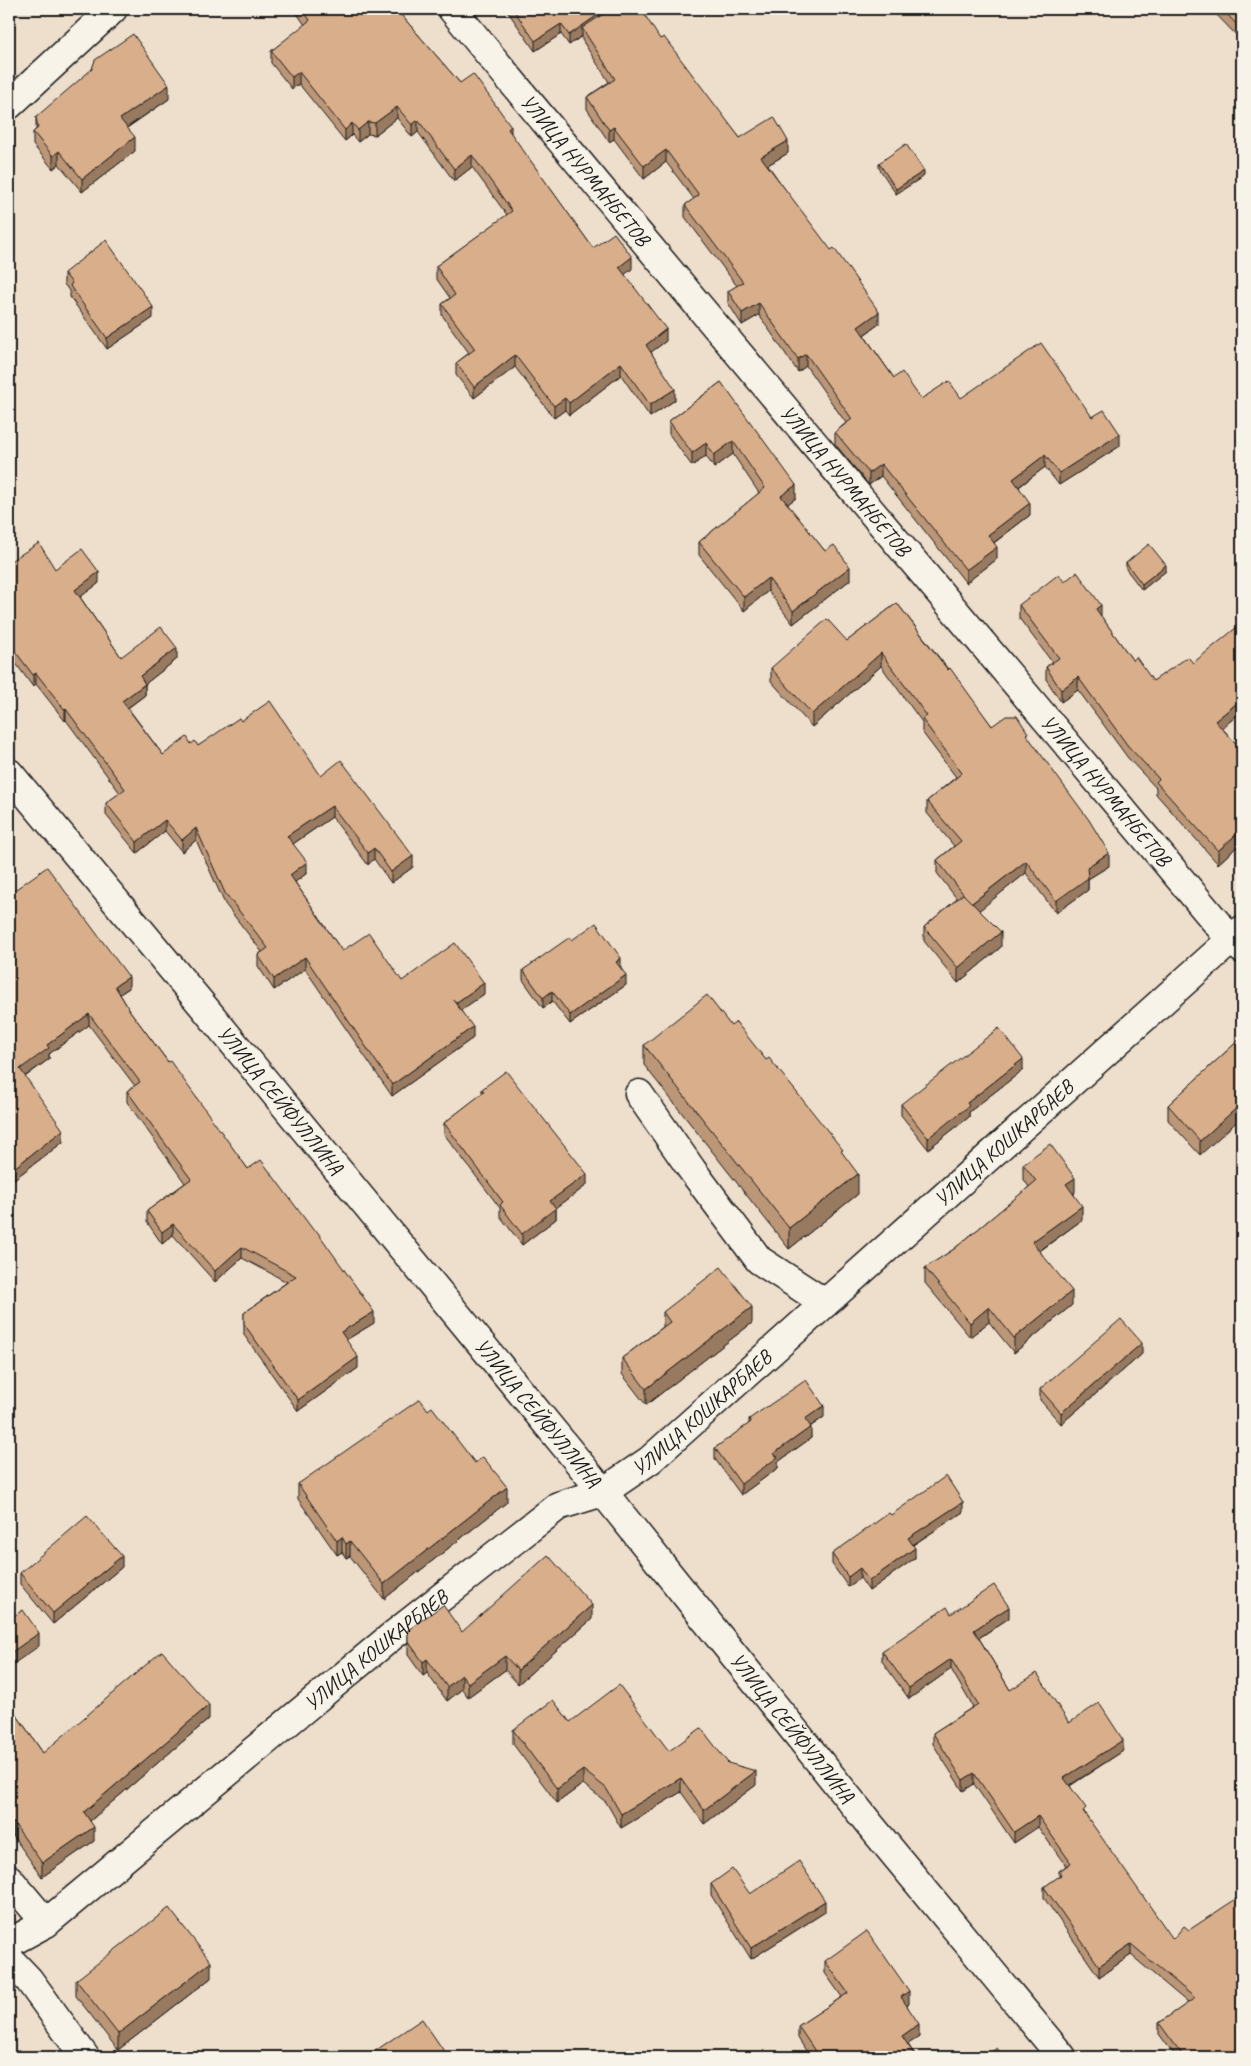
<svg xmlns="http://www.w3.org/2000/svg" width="1251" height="2066" viewBox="0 0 1251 2066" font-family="Caveat,sans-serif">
	<rect width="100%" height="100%" fill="#eedecc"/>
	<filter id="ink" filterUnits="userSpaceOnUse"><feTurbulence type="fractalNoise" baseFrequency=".02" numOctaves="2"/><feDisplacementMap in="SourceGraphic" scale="10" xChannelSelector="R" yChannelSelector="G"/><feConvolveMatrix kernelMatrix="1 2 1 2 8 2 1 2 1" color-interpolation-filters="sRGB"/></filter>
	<g filter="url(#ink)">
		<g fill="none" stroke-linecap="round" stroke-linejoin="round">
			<defs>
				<g id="street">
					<path id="s1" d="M452,9C709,322 972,629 1231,940L1242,949"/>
					<path d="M9,105L113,9"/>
					<path d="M639,1094L692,1170L759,1260L825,1303"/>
					<path d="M9,1879L46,1923"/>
					<path id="s2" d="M9,1943L46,1923L392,1636L558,1506L603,1492L650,1460L1242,930"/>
					<path d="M9,1959L29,1980L85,2057"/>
				</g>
				<g id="secondary">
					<path id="s3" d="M9,773L208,1012L603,1492L871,1826L1062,2057"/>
				</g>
			</defs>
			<!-- street casing -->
			<use href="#street" stroke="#1c1c1c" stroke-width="31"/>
			<!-- secondary casing -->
			<use href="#secondary" stroke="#1c1c1c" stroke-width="31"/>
			<!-- street -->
			<use href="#street" stroke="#f7f3e8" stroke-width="28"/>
			<!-- secondary -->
			<use href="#secondary" stroke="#f7f3e8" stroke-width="28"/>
		</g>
		<!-- wall -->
		<path fill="#bb9677" stroke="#1c1c1c" d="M294,9H396L460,83L511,134L593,248L632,269L624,274L666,341L651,352L675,400L650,417L621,375L569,415L565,410L554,418L515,367L474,398L456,375V363L469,353L442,315V304L450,298L436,278V266L507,215L472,167L454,181L418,132L412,137L397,118L375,135L368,134L358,142L352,135L345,141L299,84L292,89L271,63V51L305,25Z
			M506,9H595L599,17L660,39L740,138L788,153L768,165L879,324L864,335L894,378L921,399L961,398L1092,417L1120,446L1059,485L1045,467L1019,487L1030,515L994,543L997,559L966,583L881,476L869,485L835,444V432L846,423L806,366L798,372L759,315L742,325L728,303V291L737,286L685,217V205L694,199L666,162L644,179L614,139L609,142L587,109V97L609,82L582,40V36L569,45L561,34L535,51Z
			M1211,9H1242V41Z
			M169,99L127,128L135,151L82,192L59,164L53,169L33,145V132L36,130V117Z
			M879,163L924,176L896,194L879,168Z
			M64,273L153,318L107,349L70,297V292L64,284Z
			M721,382L796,498L787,504L825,551L850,580L793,624L768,591L744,611L699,555V542L759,493L733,454L714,468L706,456L692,466L669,434V421Z
			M9,562L55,569L99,583L80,597L121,657L177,659L145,684V695L128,708L163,755L191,744L198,746L241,721L321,776L413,867L391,883L374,859L368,865L332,817L293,844L307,873L295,882L342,951L402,981L484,994L461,1010L473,1038L392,1096L305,969L274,990L258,966V955L262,952L225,904L196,840L182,852L165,831L137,853L106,815V803L120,793L66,720L65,721L36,684L33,687L9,654Z
			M1126,563L1166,571L1142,590L1126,569Z
			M1064,582L1101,616L1133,661L1153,681L1193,663L1242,711L1222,728L1242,750V842L1218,864L1156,794V788L1128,758L1078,690L1061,702L1046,679V667L1052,662L1019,618V605Z
			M897,603L992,726L1028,737L1109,866L1088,879V890L1056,913L1026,873L979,910L1001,947L958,983L924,941V927L957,899L937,873V860L954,846L927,813V801L956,777L922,732V722L881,666L812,727L771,681V668L847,641Z
			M9,894L129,988L120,994L130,1011L248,1169L374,1323L346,1340L358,1368L298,1411L244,1335V1313L287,1282L242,1258L215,1282L173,1235L162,1244L147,1222V1211L185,1183L127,1102V1091L135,1086L89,1025L49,1054V1059L25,1077L63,1142L9,1183Z
			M572,940L621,968L626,985L570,1024L552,1001L543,1008L523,980V970Z
			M731,1026L766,1060L843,1154L858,1194L789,1249L644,1065V1045Z
			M1242,1037L1200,1155L1168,1120V1105Z
			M1023,1070L969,1112V1117L928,1149L901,1115V1104Z
			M482,1089L587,1185L556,1208V1219L522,1245L500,1216V1208L444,1134V1123L482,1094Z
			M1023,1164L1075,1192L1074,1194L1082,1220L1040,1251L1072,1305L1014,1353L989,1322L970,1337L925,1283V1268L954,1249L1029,1187L1023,1178Z
			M663,1312L752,1323L646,1405L622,1374V1358L663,1327Z
			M1142,1354L1061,1424L1040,1400V1389Z
			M428,1410L475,1463L507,1502L384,1599L350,1556L346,1558L342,1552L337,1555L298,1499V1484Z
			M824,1417L810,1427L811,1438L778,1462V1468L741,1495L715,1459V1448L749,1424V1419Z
			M963,1512L913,1545L915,1558L869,1591L860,1578L848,1587L832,1564V1554L891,1515Z
			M122,1567L53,1624L20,1584V1573Z
			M951,1614L1009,1618L979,1638L1010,1690L1123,1751L1070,1786L1086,1815L1242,2057H1176L1159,2034V2023L1188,2003L1131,1955L1099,1977L1044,1898V1887L1059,1877V1871L1066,1866L1038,1827L1014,1843L974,1784L963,1791L933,1744V1733L973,1707L951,1669L909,1699L882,1661V1651Z
			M592,1619L518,1684L505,1670L468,1697L462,1689L447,1701L427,1673L423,1676L408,1655V1630L462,1632Z
			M9,1704L43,1753L209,1719L90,1821L94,1841L42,1877L13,1836Z
			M570,1722L669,1751L728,1763L756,1785L704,1824L681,1792L621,1828L606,1802L583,1784L557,1803L513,1744V1730Z
			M711,1884L750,1894L825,1912L751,1959L711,1895Z
			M825,1961L909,2004L907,2005L919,2037L908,2044L916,2057H810L798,2038V2026L842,1997L825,1973Z
			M211,1978L118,2050L76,1996V1980Z"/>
		<!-- shaded-wall -->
		<path fill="#987a61" stroke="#1c1c1c" d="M599,14V24L582,28V36L569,45V35Z
			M561,24V34L535,51V41Z
			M299,72V84L292,89V77Z
			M169,85V99L120,132V119Z
			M397,107V118L375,135V123Z
			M418,120V132L412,137V125Z
			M368,122V134L358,142V130Z
			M352,123V135L345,141V130Z
			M511,126V138L508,129Z
			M614,127V139L609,142V130Z
			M135,137V151L82,192V179Z
			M788,141V153L761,169V157Z
			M666,150V162L644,179V166Z
			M59,151V164L53,169V156Z
			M472,155V167L454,181V169Z
			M924,171V176L896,194V189Z
			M632,257V269L619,279V267Z
			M759,303V315L742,325V313Z
			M153,307V318L107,349V338Z
			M879,312V324L858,339V327Z
			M666,329V341L646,356V345Z
			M806,354V366L798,372V359Z
			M515,355V367L474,398V387Z
			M621,363V375L569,415V403Z
			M675,389V400L650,417V405Z
			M565,398V410L554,418V406Z
			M1120,434V446L1059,485V473Z
			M733,441V454L714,468V455Z
			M706,443V456L692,466V453Z
			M1045,455V467L1013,491V479Z
			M881,464V476L869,485V473Z
			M796,485V498L781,509V496Z
			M1030,503V515L988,547V535Z
			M997,547V559L966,583V570Z
			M1166,565V571L1142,590V584Z
			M850,567V580L793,624V611Z
			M99,572V583L75,601V590Z
			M768,578V591L744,611V597Z
			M1101,605V618L1096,609Z
			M177,648V659L140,688V676Z
			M881,653V666L812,727V714Z
			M36,673V684L33,687V675Z
			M1078,677V690L1061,702V690Z
			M145,684V695L122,712V701Z
			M1242,699V711L1215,734V721Z
			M66,709V720L65,721V710Z
			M332,806V817L287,848V836Z
			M165,820V831L137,853V842Z
			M196,828V840L182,852V840Z
			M1242,829V842L1218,864V851Z
			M374,848V859L368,865V853Z
			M1109,853V866L1088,879V890L1056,913V901L1087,867Z
			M413,856V867L391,883V872Z
			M1026,861V873L971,917V904Z
			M307,862V873L290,886V875Z
			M1001,932V947L958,983V968Z
			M305,957V969L274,990V979Z
			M621,958V968L616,972V962Z
			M626,975V985L570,1024V1015Z
			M129,977V988L115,997V986Z
			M484,983V994L457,1013V1002Z
			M552,991V1001L543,1008V998Z
			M89,1014V1025L49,1054V1059L20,1080V1069L47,1045Z
			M473,1027V1038L392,1096V1085Z
			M1023,1059V1070L969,1112V1117L928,1149V1138L967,1103Z
			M1242,1103V1117L1200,1155V1141Z
			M63,1130V1142L9,1183V1172Z
			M587,1174V1185L556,1208V1219L522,1245V1234L550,1201Z
			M858,1174V1194L789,1249V1228Z
			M1075,1178V1192L1066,1199V1184Z
			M1082,1206V1220L1032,1256V1242Z
			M173,1224V1235L162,1244V1232Z
			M242,1247V1258L215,1282V1271Z
			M1072,1291V1305L1014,1353V1338Z
			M752,1307V1323L646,1405V1389Z
			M989,1307V1322L970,1337V1323Z
			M374,1312V1323L341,1343V1332Z
			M1142,1343V1354L1061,1424V1413Z
			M358,1357V1368L298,1411V1400Z
			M824,1406V1417L805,1430V1419Z
			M811,1427V1438L778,1462V1468L741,1495V1484L773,1454Z
			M507,1487V1502L384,1599V1584Z
			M963,1502V1512L908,1548V1538Z
			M342,1537V1552L337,1555V1541Z
			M350,1541V1556L346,1558V1544Z
			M915,1548V1558L869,1591V1581Z
			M122,1556V1567L53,1624V1613Z
			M860,1568V1578L848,1587V1577Z
			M592,1605V1619L518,1684V1670Z
			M1009,1607V1618L974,1641V1630Z
			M39,1633V1646L9,1667V1654Z
			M505,1656V1670L468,1697V1683Z
			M427,1659V1673L423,1676V1662Z
			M951,1659V1669L909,1699V1688Z
			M462,1675V1689L447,1701V1687Z
			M209,1705V1719L84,1826V1812Z
			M1123,1740V1751L1064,1789V1778Z
			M583,1770V1784L557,1803V1789Z
			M756,1771V1785L704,1824V1810Z
			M974,1773V1784L963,1791V1780Z
			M681,1778V1792L621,1828V1814Z
			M1038,1816V1827L1014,1843V1832Z
			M13,1822V1836L9,1839V1825Z
			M94,1827V1841L42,1877V1863Z
			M825,1901V1912L751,1959V1948Z
			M1131,1944V1955L1099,1977V1966Z
			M211,1962V1978L118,2050V2034Z
			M909,1991V2004L901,2009V1997Z
			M919,2024V2037L902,2048V2036Z"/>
		<!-- building -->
		<path fill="#d9ae8a" stroke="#1c1c1c" d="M302,9H396L460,83L473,74L511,126L508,129L593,248L614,233L632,257L619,267L666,329L646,345L675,389L650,405L621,363L569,403L565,398L554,406L515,355L474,387L456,363L475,349L442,304L455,295L436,266L512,211L472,155L454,169L418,120L412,125L397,107L375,123L368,122L358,130L352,123L345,130L299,72L292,77L271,51L310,20Z
			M513,9H595L599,14L569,35L561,24L535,41Z
			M611,9H641L660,39L664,37L740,138L774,117L788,141L761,157L831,250L834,248L879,312L858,327L894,378L902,372L921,399L949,381L961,398L1041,343L1092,417L1104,410L1120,434L1059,473L1045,455L1013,479L1030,503L988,535L997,547L966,570L881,464L869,473L835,432L852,419L806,354L798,359L759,303L742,313L728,291L743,282L685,205L699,195L666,150L644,166L614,127L609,130L587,97L615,79L582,28Z
			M1222,9H1242V30Z
			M133,34L169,85L120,119L135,137L82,179L59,151L53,156L33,132L38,128L36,117L92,69L95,60Z
			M906,144L924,171L896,189L879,163Z
			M106,240L153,307L107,338L70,286L72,283L64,273Z
			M721,382L796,485L781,496L825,551L834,545L850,567L793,611L768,578L744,597L699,542L765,488L733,441L714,455L706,443L692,453L669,421Z
			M39,543L55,569L82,549L99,572L75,590L121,657L161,627L177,648L140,676L145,684L122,701L163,755L187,737L191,744L195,741L198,746L239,718L241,721L270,701L321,776L341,760L413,856L391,872L374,848L368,853L332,806L287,836L307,862L290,875L342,951L369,933L402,981L455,943L484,983L457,1002L453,1000L473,1027L392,1085L305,957L274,979L258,955L268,948L225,893L196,828L182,840L165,820L137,842L106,803L125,789L66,709L65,710L36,673L33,675L9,643V562Z
			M1149,544L1166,565L1142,584L1126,563Z
			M1077,572L1101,605L1096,609L1133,661L1136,657L1153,681L1188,657L1193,663L1242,623V699L1215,721L1242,750V829L1218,851L1156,782L1159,779L1128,746L1078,677L1061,690L1046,667L1059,658L1019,605L1059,574L1064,582Z
			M897,603L948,670L950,668L992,726L1006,716H1017L1028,733L1026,734L1089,820L1109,853L1087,867L1088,878L1056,901L1026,861L972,903L964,895L937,860L961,841L927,801L962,773L922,719L927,716L881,653L812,714L771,668L827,619L847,641Z
			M47,867L129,977L115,986L130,1011L168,1062L170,1061L248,1169L261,1160L314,1231L316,1230L374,1312L341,1332L358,1357L298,1400L244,1324V1313L296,1276L242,1247L215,1271L173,1224L162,1232L147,1211L191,1179L127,1091L140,1082L89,1014L47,1045L49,1048L20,1069L63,1130L9,1172V894Z
			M963,894L1001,932L958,968L924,927Z
			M596,923L621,958L616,962L626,975L570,1015L552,991L543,998L523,970L570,937L572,940Z
			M707,995L731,1026L736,1022L766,1060L769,1058L843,1150L841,1151L858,1174L789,1228L644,1045Z
			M999,1028L1023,1059L967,1103L969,1106L928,1138L901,1104Z
			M1242,1037V1103L1200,1141L1168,1105Z
			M506,1071L587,1174L550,1201L556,1208L522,1234L500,1205L503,1202L444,1123L484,1092L482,1089Z
			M1050,1144L1075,1178L1066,1184L1082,1206L1032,1242L1072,1291L1014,1338L989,1307L970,1323L925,1268L954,1249L1036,1181L1023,1164Z
			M721,1267L752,1307L646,1389L622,1358L670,1322L663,1312Z
			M1121,1319L1142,1343L1061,1413L1040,1389Z
			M806,1380L824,1406L805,1419L811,1427L773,1454L778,1457L741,1484L715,1448L751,1422L749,1419Z
			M420,1399L428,1410L432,1407L475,1463L483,1457L507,1487L384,1584L350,1541L346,1544L342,1537L337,1541L298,1484Z
			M946,1476L963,1502L908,1538L915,1548L869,1581L860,1568L848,1577L832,1554L889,1513L891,1515Z
			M87,1516L122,1556L53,1613L20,1573Z
			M548,1555L592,1605L518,1670L505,1656L468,1683L462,1675L447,1687L427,1659L423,1662L408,1641V1630L443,1605L462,1632Z
			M994,1585L1009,1607L974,1630L1010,1690L1037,1673L1069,1723L1099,1703L1123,1740L1064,1778L1086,1808L1083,1811L1173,1939L1184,1926L1189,1930L1242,1895V2057H1184L1159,2023L1195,1998L1131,1944L1099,1966L1044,1887L1061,1875L1059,1871L1071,1863L1038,1816L1014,1832L974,1773L963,1780L933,1733L978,1704L951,1659L909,1688L882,1651L947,1607L951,1614Z
			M23,1610L39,1633L9,1654V1619Z
			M162,1651L209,1705L84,1812L94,1827L42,1863L13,1822L9,1825V1704L43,1753Z
			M619,1685L669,1751L701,1728L728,1763L756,1771L704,1810L681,1778L621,1814L606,1788L583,1770L557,1789L513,1730L553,1700L570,1722Z
			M799,1861L825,1901L751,1948L711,1884L732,1869L750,1894Z
			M169,1908L211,1962L118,2034L76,1980Z
			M867,1931L909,1991L901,1997L919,2024L902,2036L916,2057H819L798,2026L848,1993L825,1961Z
			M422,2019L448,2057H375L372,2053Z
			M997,2048L1004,2057H984Z"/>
	</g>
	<g text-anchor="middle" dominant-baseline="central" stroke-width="4.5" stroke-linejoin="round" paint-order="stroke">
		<!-- street labels -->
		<g font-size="21" fill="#1c1c1c" stroke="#f7f3e8">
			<text stroke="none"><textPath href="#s1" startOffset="209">УЛИЦА НУРМАНБЕТОВ</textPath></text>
			<text stroke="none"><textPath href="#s1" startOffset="614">УЛИЦА НУРМАНБЕТОВ</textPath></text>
			<text stroke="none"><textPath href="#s1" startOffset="1019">УЛИЦА НУРМАНБЕТОВ</textPath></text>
			<text stroke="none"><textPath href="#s3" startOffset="425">УЛИЦА СЕЙФУЛЛИНА</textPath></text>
			<text stroke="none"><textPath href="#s2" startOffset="1281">УЛИЦА КОШКАРБАЕВ</textPath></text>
			<text stroke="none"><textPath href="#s2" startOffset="876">УЛИЦА КОШКАРБАЕВ</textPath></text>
			<text stroke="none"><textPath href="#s3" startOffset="830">УЛИЦА СЕЙФУЛЛИНА</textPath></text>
			<text stroke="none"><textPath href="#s2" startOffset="470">УЛИЦА КОШКАРБАЕВ</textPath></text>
			<text stroke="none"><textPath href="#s3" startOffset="1235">УЛИЦА СЕЙФУЛЛИНА</textPath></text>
		</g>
	</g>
	<!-- margin -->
	<rect width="1251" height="2066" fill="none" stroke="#f7f3e8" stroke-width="30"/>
	<rect x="15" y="15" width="1221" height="2036" fill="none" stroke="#1c1c1c" stroke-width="2" filter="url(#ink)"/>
</svg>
